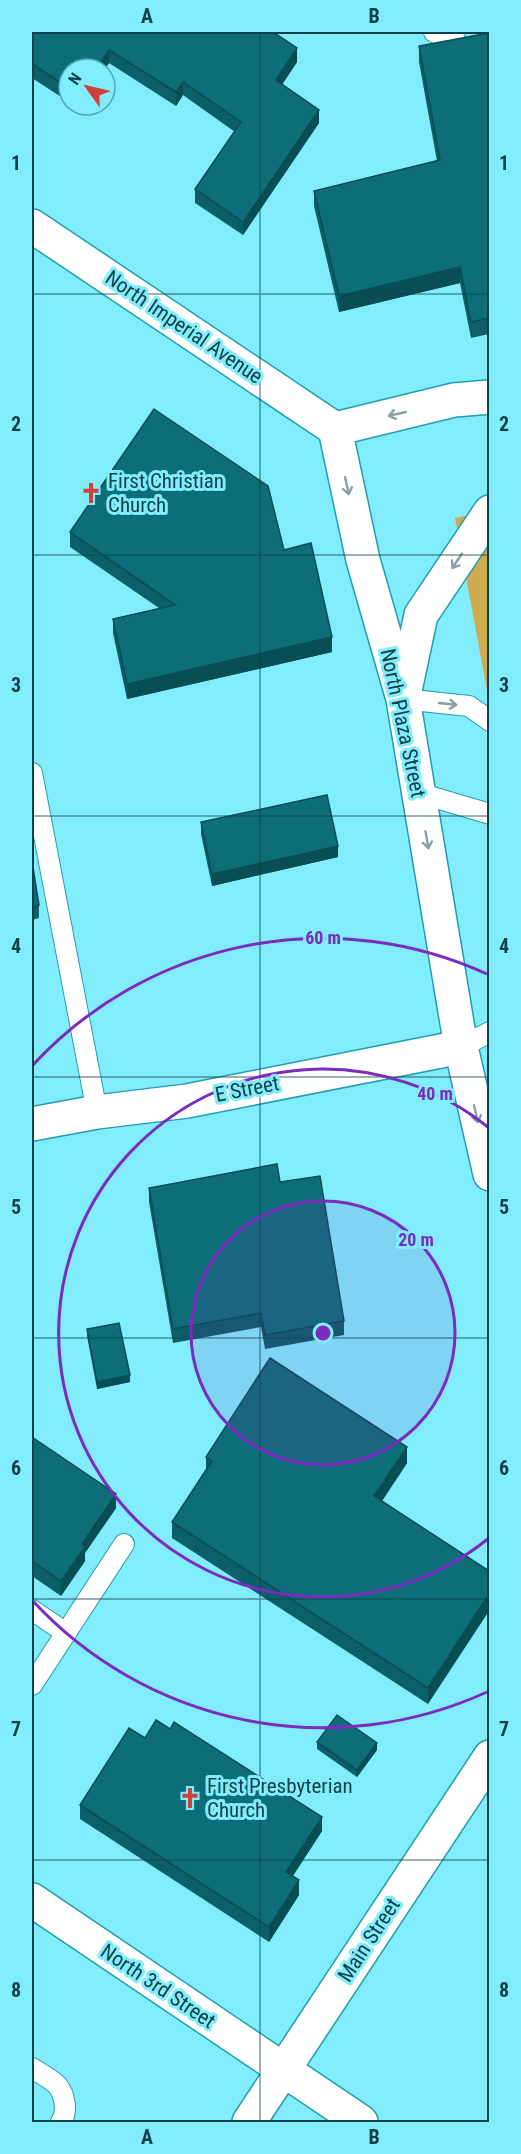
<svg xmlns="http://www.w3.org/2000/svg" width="521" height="2154" viewBox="0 0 521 2154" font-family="'Roboto Condensed',sans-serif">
	<rect width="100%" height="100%" fill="#80ecfc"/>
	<!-- green -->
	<path fill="#cfaa4e" d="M489,511V701L455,518Z"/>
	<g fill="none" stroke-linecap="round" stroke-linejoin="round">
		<defs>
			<path id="lane" d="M434,32L438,34L455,32
				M403,699L469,706L490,721
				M32,773L97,1112
				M419,793L490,814
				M461,1047L490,1032
				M32,1610L66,1633
				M32,1685L124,1544
				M32,2068C39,2073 50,2078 57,2085C65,2094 68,2112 61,2122"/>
			<path id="street" d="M32,1124L97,1112L187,1101L461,1047
				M32,1900L361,2122"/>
			<path id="secondary" d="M32,226L335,429
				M335,429L363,560L403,699L461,1047L490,1174
				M335,429L454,400L490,397
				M404,695L421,615L490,512"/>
			<path id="primary" d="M249,2122L490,1757"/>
		</defs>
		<!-- lane casing -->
		<use href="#lane" stroke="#229dac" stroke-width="22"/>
		<!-- street casing -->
		<use href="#street" stroke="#229dac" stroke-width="36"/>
		<!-- secondary casing -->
		<use href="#secondary" stroke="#229dac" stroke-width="36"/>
		<!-- primary casing -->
		<use href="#primary" stroke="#229dac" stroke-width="36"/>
		<!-- lane -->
		<use href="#lane" stroke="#fff" stroke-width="20"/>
		<!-- street -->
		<use href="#street" stroke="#fff" stroke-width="33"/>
		<!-- secondary -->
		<use href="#secondary" stroke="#fff" stroke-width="33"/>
		<!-- primary -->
		<use href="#primary" stroke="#fff" stroke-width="33"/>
	</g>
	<!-- wall -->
	<path fill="#0b5f69" d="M32,32L297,62L282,84L319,123L243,235L195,203V189L235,132L183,95L176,106L109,63L105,69H69V102L32,78Z
		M489,33V334L471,338L460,283L339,312L314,206V191L437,161L419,62V46Z
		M70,532L284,550L332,652L127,699L113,633V619L159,608L70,547Z
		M201,822L338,857L212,886L201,834Z
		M32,861L39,905V918L32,920Z
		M280,1182L344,1321V1335L265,1349L261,1327L173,1343L149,1202V1188Z
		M87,1329L130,1382L97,1389L87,1336Z
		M32,1437L116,1508L85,1553V1561L61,1596L32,1576Z
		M206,1457L407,1463L382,1501L489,1571L428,1704L172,1538V1522L206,1469Z
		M145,1738L322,1831L293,1876L299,1895L269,1942L80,1819V1805Z
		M317,1742L377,1750L357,1777L317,1749Z"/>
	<!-- shaded-wall -->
	<path fill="#094d55" d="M297,48V62L276,94V80Z
		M109,50V63L105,69H96Z
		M183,82V95L176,106V92Z
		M319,110V123L243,235V222Z
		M460,267V283L339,312V296Z
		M332,637V652L127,699V684Z
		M338,846V857L212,886V874Z
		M130,1375V1382L97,1389V1382Z
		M407,1447V1463L374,1513V1496Z
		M116,1494V1508L85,1553V1561L61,1596V1581L82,1544Z
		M489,1594V1611L428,1704V1688Z
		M377,1743V1750L357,1777V1770Z
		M322,1817V1831L286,1886V1872Z
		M299,1880V1895L269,1942V1927Z"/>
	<!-- building -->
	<path fill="#0d6e7a" stroke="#094d55" stroke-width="1.5" d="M32,32H273L297,48L276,80L319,110L243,222L195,189L241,122L183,82L176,92L109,50L96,69H69V88L32,64Z
		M489,33V318L471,322L460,267L339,296L314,191L440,160L419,46Z
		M154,409L268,486L284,550L311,543L332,637L127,684L113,619L175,605L70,532Z
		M327,795L338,846L212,874L201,822Z
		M32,861L39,905L32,907Z
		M277,1164L280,1182L320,1176L344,1321L265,1335L261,1313L173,1329L149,1188Z
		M119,1323L130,1375L97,1382L87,1329Z
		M270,1358L407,1447L374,1496L489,1571V1594L428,1688L172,1522L212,1461L206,1457Z
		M32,1437L116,1494L82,1544L85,1547L61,1581L32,1561Z
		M337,1715L377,1743L357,1770L317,1742Z
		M156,1720L170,1729L174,1722L322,1817L286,1872L299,1880L269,1927L80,1805L129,1728L145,1738Z"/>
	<!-- one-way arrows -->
	<defs><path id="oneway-shaft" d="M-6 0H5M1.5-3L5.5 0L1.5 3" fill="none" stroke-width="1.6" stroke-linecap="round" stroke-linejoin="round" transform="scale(1.5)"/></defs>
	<g stroke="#88a0a4">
		<use href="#oneway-shaft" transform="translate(397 414) rotate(167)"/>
		<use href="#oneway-shaft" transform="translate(347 486) rotate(78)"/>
		<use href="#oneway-shaft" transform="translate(457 561) rotate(124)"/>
		<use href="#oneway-shaft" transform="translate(448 704) rotate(6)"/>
		<use href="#oneway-shaft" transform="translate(427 840) rotate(80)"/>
		<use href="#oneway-shaft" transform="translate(476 1114) rotate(77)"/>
	</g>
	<!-- grid -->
	<path fill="none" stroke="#124249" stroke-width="1.5" stroke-opacity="0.55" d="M260,32V2122M32,294H490M32,555H490M32,816H490M32,1077H490M32,1338H490M32,1599H490M32,1860H490"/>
	<!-- distance rings -->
	<circle cx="323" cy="1333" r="132" fill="#7b2cbf" fill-opacity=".12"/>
	<g fill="none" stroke="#7b2cbf" stroke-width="3">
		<circle cx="323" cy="1333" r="132"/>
		<path d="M489 1538A264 264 0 1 1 489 1128"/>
		<path d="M487 1692A395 395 0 0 1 32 1600M32 1066A395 395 0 0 1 487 974"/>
	</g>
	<!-- icons -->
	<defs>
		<symbol id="church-bare" viewBox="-9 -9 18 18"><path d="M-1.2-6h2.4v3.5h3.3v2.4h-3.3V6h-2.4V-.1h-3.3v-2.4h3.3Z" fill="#d04238" stroke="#80ecfc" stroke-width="2.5" paint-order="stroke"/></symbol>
	</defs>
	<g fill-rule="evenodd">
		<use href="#church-bare" x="76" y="478" width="30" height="30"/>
		<use href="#church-bare" x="175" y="1783" width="30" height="30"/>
	</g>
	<g text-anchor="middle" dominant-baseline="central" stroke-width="6" stroke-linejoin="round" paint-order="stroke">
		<!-- street labels -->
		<g font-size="21" fill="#124249" stroke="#80ecfc">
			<text transform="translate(184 327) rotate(34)">North Imperial Avenue</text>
			<text transform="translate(403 723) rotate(78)">North Plaza Street</text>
			<text transform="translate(247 1089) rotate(-11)">E Street</text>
			<text transform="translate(369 1940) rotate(-57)">Main Street</text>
			<text transform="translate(158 1986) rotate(34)">North 3rd Street</text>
		</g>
		<!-- poi labels -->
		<g font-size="21" fill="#124249" stroke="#80ecfc" text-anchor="start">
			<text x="108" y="481">First Christian<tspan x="108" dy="24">Church</tspan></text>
			<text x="207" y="1786">First Presbyterian<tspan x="207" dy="24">Church</tspan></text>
		</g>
	</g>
	<circle cx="323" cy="1333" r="9" fill="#7b2cbf" stroke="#80ecfc" stroke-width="3"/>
	<g font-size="18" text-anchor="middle" font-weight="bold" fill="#7b2cbf" stroke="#80ecfc" stroke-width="6" stroke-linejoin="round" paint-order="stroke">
		<text x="323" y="944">60 m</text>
		<text x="435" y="1100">40 m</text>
		<text x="416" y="1246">20 m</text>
	</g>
	<!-- border -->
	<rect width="521" height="2154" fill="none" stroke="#80ecfc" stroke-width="66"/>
	<!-- north arrow -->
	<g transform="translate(87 87) rotate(304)"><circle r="28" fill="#80ecfc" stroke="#54a8b4" stroke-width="1.5"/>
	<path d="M0-4.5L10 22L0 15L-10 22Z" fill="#d04238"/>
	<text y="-9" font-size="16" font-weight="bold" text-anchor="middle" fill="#124249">N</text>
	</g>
	<rect x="33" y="33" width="455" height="2088" fill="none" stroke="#124249" stroke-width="2"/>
	<g font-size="20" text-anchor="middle" font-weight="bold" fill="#124249">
		<text x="147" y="23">A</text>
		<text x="374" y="23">B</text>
		<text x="16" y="170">1</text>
		<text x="504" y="170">1</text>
		<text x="16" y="431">2</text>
		<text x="504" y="431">2</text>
		<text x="16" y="692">3</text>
		<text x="504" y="692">3</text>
		<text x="16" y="953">4</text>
		<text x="504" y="953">4</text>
		<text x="16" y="1214">5</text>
		<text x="504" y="1214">5</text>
		<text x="16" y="1475">6</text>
		<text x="504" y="1475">6</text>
		<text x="16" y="1736">7</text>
		<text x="504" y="1736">7</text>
		<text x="16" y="1997">8</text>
		<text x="504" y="1997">8</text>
		<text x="147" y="2144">A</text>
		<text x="374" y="2144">B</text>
	</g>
</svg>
